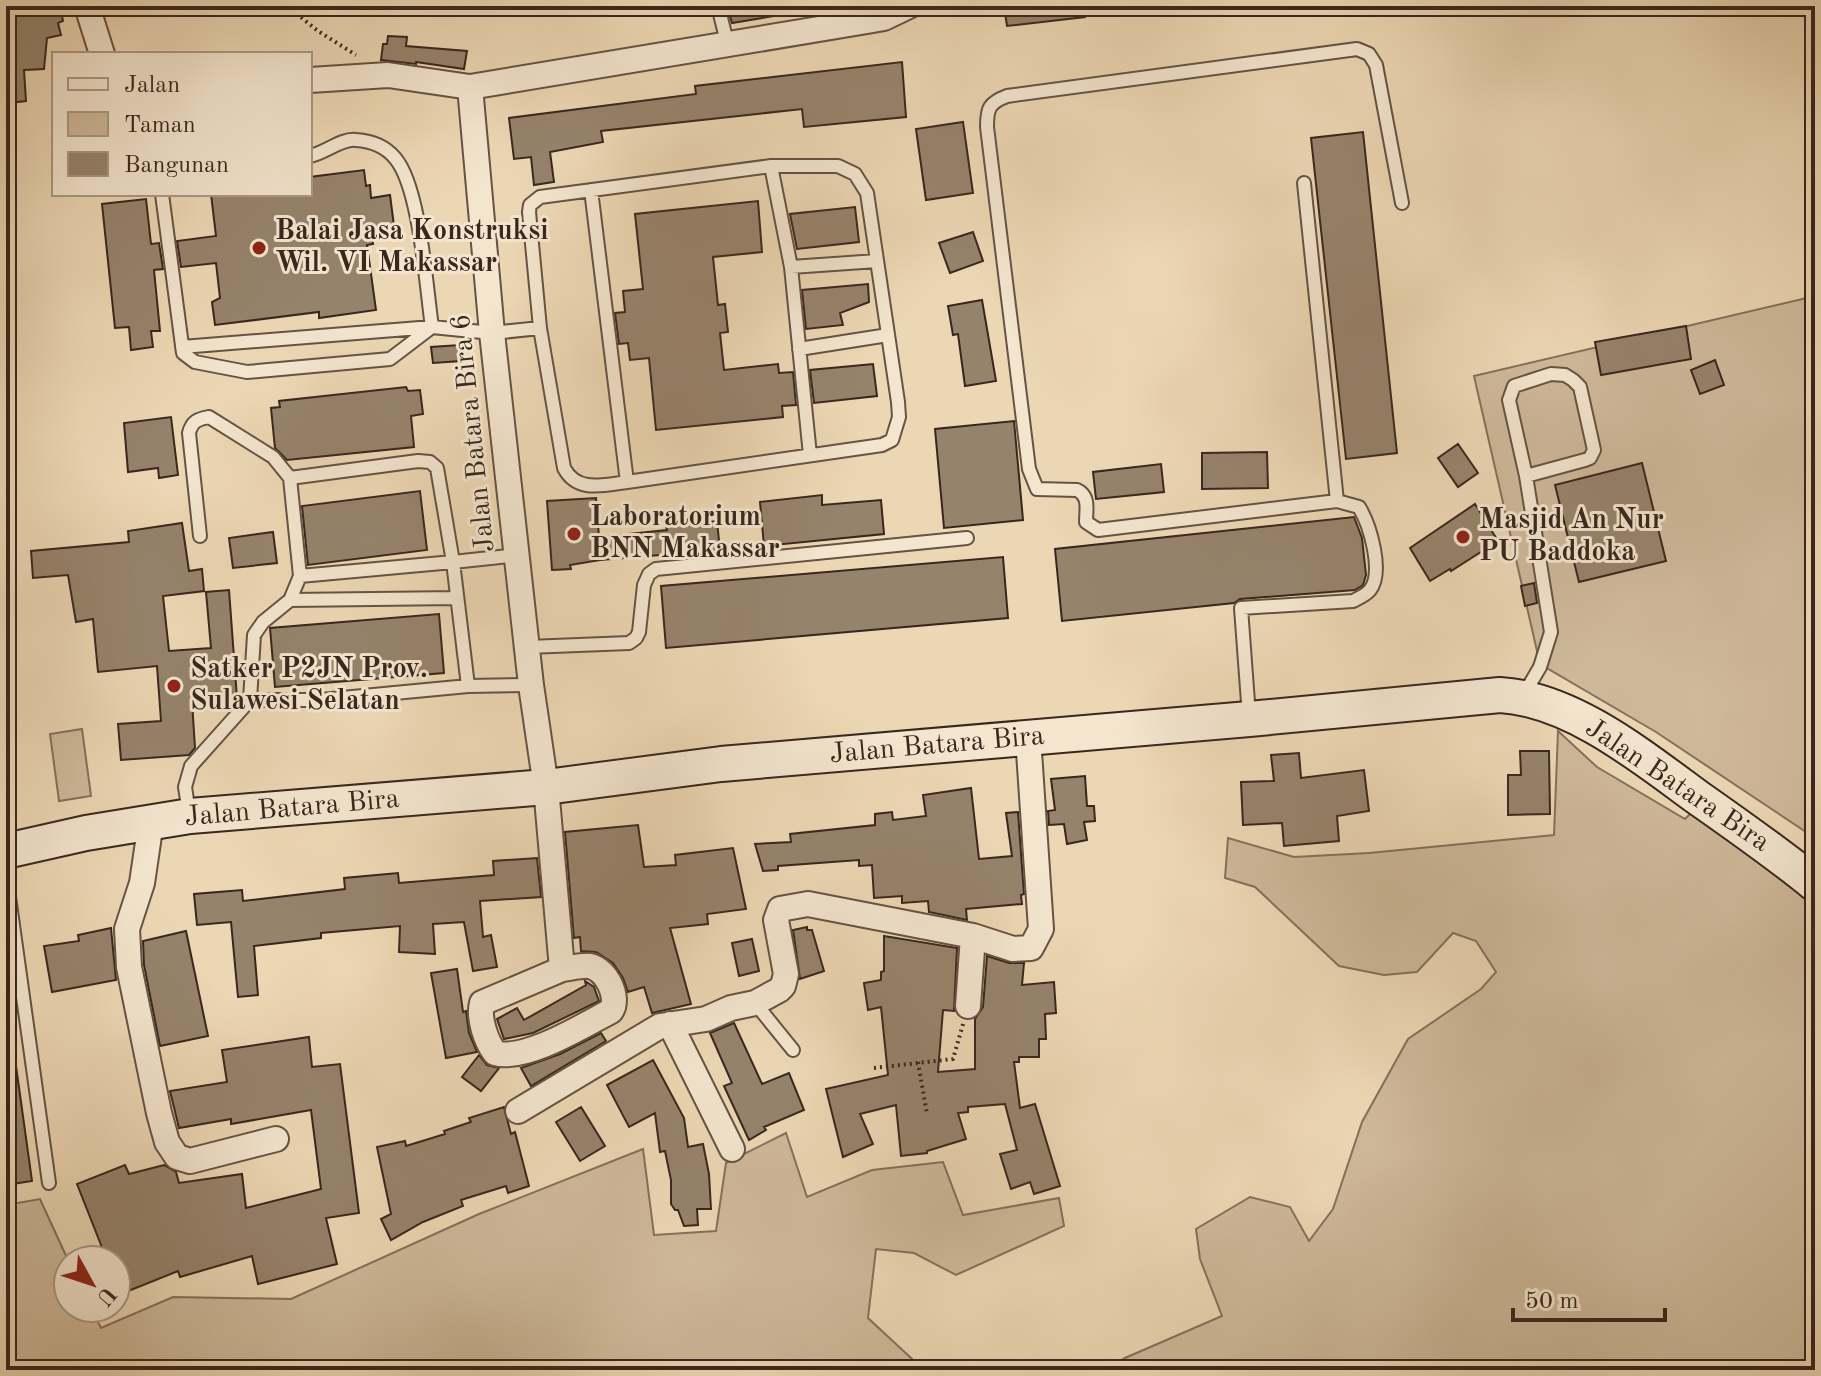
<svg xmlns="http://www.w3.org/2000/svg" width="1821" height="1376" viewBox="0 0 1821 1376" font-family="'Old Standard TT',serif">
	<rect width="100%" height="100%" fill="#ecd7b4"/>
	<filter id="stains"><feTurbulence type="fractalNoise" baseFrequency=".0025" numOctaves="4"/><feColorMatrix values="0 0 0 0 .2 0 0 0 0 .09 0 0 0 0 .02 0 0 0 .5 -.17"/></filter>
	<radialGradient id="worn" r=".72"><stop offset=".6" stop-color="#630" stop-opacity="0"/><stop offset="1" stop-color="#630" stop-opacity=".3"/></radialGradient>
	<!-- green -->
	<path fill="#ceb99a" stroke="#84705c" stroke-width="2" d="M1815,296V838L1656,732L1540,664L1474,376Z
		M82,729L91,796L59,801L50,734Z
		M1558,731L1597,767L1685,819L1703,801L1730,820L1815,901V1370H1106L1125,1358L1222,1316L1200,1259L1196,1229L1250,1197L1290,1207L1309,1241L1333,1209L1362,1122L1408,1039L1481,989L1496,972L1476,941L1453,933L1417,972L1384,975L1339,966L1255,887L1225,878L1228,838L1294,857L1369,853L1554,835Z
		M786,1133L807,1197L872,1170L943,1162L963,1215L1059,1198L1064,1226L956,1275L914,1253L876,1249L868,1318L924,1370H6V1205L40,1199L68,1260V1308H91L101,1328L173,1297L291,1299L479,1214L643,1149L654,1235L716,1231L726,1163Z"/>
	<!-- building -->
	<path fill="#96836c" stroke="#39271e" stroke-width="2" d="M6,6H60L63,21L58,23L61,35L47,38L44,69L24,70L26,101L9,103L6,73Z
		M727,6H779L780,15L732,23Z
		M1004,6H1084L1085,17L1007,26Z
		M388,36L407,37L406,46L467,51L464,69L416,62V64L381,60L383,44H387Z
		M902,62L906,117L804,127L802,109L601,131L603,142L550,152L554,182L534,185L531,157L514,159L509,118L696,94L695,86Z
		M963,122L973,193L926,200L916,129Z
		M1363,132L1397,453L1346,459L1311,138Z
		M364,170L366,186L370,185L371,198L390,195L394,226L371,229L373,244L367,245L376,310L319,318V312L215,325L212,302L220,298L216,263L181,267L177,241L216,236L211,194H310V177Z
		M146,199L151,244L159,243L163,269L154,270L160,331H151L153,347L131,350L129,327L115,328L102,204Z
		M758,201L762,252L713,257L718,305L725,304L728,332L720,333L724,370L778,364L779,373L793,372L796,405L782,406L783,417L656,430L649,358L630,360L628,343L619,344L615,313L625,312L623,291L643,289L635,214Z
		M855,207L859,242L797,249L790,214Z
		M973,232L983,261L950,273L939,243Z
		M868,284L869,302L840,313L843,325L806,329L802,290Z
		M982,300L996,381L965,386L958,334L953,335L948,306Z
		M1686,326L1691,359L1601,375L1595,342Z
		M460,345L461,361L433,363L431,347Z
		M1715,360L1724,385L1700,394L1691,370Z
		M873,364L877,396L814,403L810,370Z
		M406,387L408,391L420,390L423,414L411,416L414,447L287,460L275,448L271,408L280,407L279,401Z
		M171,417L178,475L159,478L158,468L128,472L124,423Z
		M1014,421L1023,520L944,528L935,429Z
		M1458,444L1478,473L1458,487L1438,458Z
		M1267,452L1268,488L1202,489V453Z
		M1642,463L1666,561L1579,582L1555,485Z
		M1161,464L1164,492L1096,499L1093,472Z
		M420,491L427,550L308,565L302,506Z
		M822,495V505L881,500L884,534L764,546L760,502Z
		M596,498L599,537L667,530L666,526L717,521L720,550L600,560L570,565L571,569L552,570L547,501Z
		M1475,504L1498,541L1451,571L1450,569L1430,581L1410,548Z
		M1354,517L1362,538L1366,575L1363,585L1355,590L1240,599L1234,603L1062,621L1055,549Z
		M182,523L189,571L202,569L204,591L163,596L169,651L211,648L206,592L229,590L237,698L192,701L195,748L189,755L121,760L118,724L161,721L157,666L98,672L93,619L76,622L68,575L33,578L31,551L129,542L128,531Z
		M273,532L277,563L233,568L229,538Z
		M1003,557L1008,618L666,648L661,586Z
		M1534,583L1537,603L1525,606L1521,586Z
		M439,614L444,673L275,687L270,628Z
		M1520,751H1549L1550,814L1508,815V775H1521Z
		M1299,753L1301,778L1364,770L1369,811L1337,816L1339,841L1284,846L1282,823L1243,825L1241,782L1274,781L1271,755Z
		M1085,776L1087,806H1094L1095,821L1084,822L1087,840L1067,844L1064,824L1049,825L1048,811L1055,810L1051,779Z
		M971,788L979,859L1012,856L1006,813L1018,812L1024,894L1021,895L1022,904L966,909L967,920L929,912L928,901L902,903V896L874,898L872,865L859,866V860L778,866V870L763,871L755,844L791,842L790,834L875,825V814L892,812L893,820L926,816L923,795Z
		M638,825L644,867L676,865L675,855L733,848L746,909L707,914L708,924L670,928L691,1004L652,1013L644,987L628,992L623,978L613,963L596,952L581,951L580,937L574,938L565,832Z
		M537,858L541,897L480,901L483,937L491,935L497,967L473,971L464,922L433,924L435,954L399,952L400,926L321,933V938L254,946L258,995L238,997L231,922L197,925L194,894L242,890L243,901L345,889L344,878L398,873L399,883L494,875L493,861Z
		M807,927V930H812L824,971L800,979L793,930Z
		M111,928L116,980L52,992L44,946L79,941L78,935Z
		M186,931L208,1036L160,1046L144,965L143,941Z
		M884,936L957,948L954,1011L943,1010L938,1072L975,1069V1019L983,1007L987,956L1009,963H1024L1022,985L1054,982L1056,1013L1045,1014L1046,1039H1039V1057H1019V1062H1014L1020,1108L1035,1104L1060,1186L1034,1194L1030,1182L1011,1189L1000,1154L1017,1150L1005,1104L968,1107V1112L958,1113L966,1139L927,1151V1153L901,1156L896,1105L860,1114L873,1144L843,1157L826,1089L888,1075L881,1007L868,1010L864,983L881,980V972L884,971Z
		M752,939L759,971L739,976L732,943Z
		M457,969L463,1012L466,1011L469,1033L477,1052L446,1058L431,973Z
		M585,981L594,987L599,1001L533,1033L504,1039L497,1019L517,1008L524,1020L586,985Z
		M734,1023L762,1084L789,1073L804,1110L764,1127L766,1130L749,1140L724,1086L732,1083L710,1033Z
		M601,1033L606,1041L531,1086L521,1068L560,1054Z
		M309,1037L312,1067L340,1064L359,1213L326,1218L337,1264L258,1284L252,1256L180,1277L178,1271L121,1294L116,1281V1260H107L77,1184L125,1165L129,1174L164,1165L176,1172L179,1183L242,1174L246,1208L321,1189L311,1110L231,1124V1119L179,1128L170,1091L227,1082L222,1050Z
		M479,1055L487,1065L499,1068L481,1091L462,1077Z
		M653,1060L684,1118L688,1147L703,1144L709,1174L711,1209H697L698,1225L684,1226L678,1210H675L671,1204V1180L665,1151L660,1152L655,1113L629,1127L607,1085Z
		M16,1066L32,1181L6,1185V1067Z
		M504,1107L511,1134L515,1132L529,1186L508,1193L506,1186L461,1200L463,1206L423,1222L391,1240L381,1219L391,1214L377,1147L405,1141L406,1146L445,1134L444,1131L471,1122L469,1118Z
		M581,1107L605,1146L580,1161L556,1122Z"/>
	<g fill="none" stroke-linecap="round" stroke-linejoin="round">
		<defs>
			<path id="lane" d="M718,6L728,46
				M771,166H838L855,174L867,193L898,402L899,417L892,440L882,445L627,482C603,485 577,493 564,468L540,328L529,212L530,205L540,197Z
				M771,166L791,267L810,455
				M591,190L627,482
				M162,194L183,353L195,362L247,372L390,359L432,327L492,333L540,328
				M791,267L877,261
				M182,347L432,327C426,286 420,187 395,158C385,146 371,141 356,140C342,138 325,153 310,156
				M799,349L888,335
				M290,478L418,461L430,462L437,468L453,562L300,576
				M1337,501L1098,530L1086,522C1086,510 1090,496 1077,490L1037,489L1029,469L987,127C987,108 989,103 1007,96L1357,49L1369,54L1376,65L1402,203
				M290,600L457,598
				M528,647L629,643L636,638L639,632L644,585L649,574L656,569L967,538
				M468,686L453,562L518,555
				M1523,696L1540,667L1551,632L1526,476L1585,460L1590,458L1594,450L1580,387L1573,380L1565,375L1551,374L1514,386L1509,400L1526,476
				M250,700H321L468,686L531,685
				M1249,716L1241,608L1353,601C1359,598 1366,595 1370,590C1384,572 1370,525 1359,507L1337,501L1304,183
				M189,813L185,787L191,766L250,700L254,635L263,622L290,600L300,576L290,478L273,457L209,417C198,419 192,421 189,433L200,536
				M6,875L49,1183
				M755,1003L793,1050"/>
			<path id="street" d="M87,6L102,54
				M310,80L388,75L470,87
				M151,822L142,883L127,929L129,967L159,1113L167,1142L177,1157L190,1161L276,1139
				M562,969L482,1003C478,1018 486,1041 495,1053C525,1062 584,1025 611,1011C620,998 607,970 590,966C583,965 570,968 562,969L546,787L531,685L492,333L470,87L867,21L884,18L909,6
				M968,1006L973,936
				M670,1024L732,1149
				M518,1111L660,1026L706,1019L731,1008L755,1003L779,990L783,986L786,974L776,920L780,909L808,904L973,936L1013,949L1031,948L1041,929L1028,737"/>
			<path id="secondary" d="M6,851L86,833L190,816L546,787L721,764L1249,719L1500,695C1571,699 1641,756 1697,797C1737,825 1777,853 1815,884"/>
		</defs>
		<!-- lane casing -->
		<use href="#lane" stroke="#665344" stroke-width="16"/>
		<!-- street casing -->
		<use href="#street" stroke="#665344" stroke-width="28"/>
		<!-- secondary casing -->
		<use href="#secondary" stroke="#39271e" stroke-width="38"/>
		<!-- path -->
		<path stroke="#39271e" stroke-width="4" stroke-dasharray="2 4" stroke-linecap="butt" d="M287,6L318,31L356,55
			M918,1062L927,1114
			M874,1068L953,1059L963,1024"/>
		<!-- lane -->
		<use href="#lane" stroke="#f3e5ce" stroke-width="12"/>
		<!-- street -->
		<use href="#street" stroke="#f3e5ce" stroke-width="24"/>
		<!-- secondary -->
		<use href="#secondary" stroke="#f3e5ce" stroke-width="34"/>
	</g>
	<!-- markers -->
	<g fill="#8f2418" stroke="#f3e5ce" stroke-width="3">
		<circle cx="259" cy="248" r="8"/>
		<circle cx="574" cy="534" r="8"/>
		<circle cx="1463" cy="537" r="8"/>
		<circle cx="174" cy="686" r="8"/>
	</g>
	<g text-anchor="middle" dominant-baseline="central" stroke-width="6" stroke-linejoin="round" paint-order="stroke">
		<!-- poi labels -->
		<g font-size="28" font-weight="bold" fill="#39271e" stroke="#f3e5ce" text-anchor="start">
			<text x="275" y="232">Balai Jasa Konstruksi<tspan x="275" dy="32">Wil. VI Makassar</tspan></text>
			<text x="590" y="518">Laboratorium<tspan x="590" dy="32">BNN Makassar</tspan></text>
			<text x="1479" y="521">Masjid An Nur<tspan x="1479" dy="32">PU Baddoka</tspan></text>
			<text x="190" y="670">Satker P2JN Prov.<tspan x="190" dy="32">Sulawesi Selatan</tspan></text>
		</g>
		<!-- street labels -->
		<g font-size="28" fill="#39271e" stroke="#f3e5ce">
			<text transform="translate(474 433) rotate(-96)">Jalan Batara Bira 6</text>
			<text transform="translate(937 746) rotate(-5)">Jalan Batara Bira</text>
			<text transform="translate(1677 786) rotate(34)">Jalan Batara Bira</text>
			<text transform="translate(292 809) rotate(-5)">Jalan Batara Bira</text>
		</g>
	</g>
	<!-- margin -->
	<rect width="1821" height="1376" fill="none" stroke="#ecd7b4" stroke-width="32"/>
	<rect x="8" y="8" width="1805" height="1360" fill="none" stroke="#39271e" stroke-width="4"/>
	<rect x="16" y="16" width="1789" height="1344" fill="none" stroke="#39271e" stroke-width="2"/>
	<!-- legend -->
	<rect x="52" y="52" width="260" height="144" fill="#f3e5ce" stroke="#a99988" stroke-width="2"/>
	<rect x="68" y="78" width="40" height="12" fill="#f3e5ce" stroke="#a99988" stroke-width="2"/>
	<text x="124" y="92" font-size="24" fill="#39271e">Jalan</text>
	<rect x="68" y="112" width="40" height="24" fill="#ceb99a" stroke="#a99988" stroke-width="2"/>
	<text x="124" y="132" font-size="24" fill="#39271e">Taman</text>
	<rect x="68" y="152" width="40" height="24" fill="#96836c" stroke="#a99988" stroke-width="2"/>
	<text x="124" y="172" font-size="24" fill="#39271e">Bangunan</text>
	<!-- north arrow -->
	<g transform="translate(92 1284) rotate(130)"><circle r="38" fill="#f3e5ce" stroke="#a99988" stroke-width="2"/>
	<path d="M0-6L14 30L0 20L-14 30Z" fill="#8f2418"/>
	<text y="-12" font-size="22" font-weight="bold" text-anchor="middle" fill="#39271e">U</text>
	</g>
	<!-- scale -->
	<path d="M1513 1308v12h152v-12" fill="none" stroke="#39271e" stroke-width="4"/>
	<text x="1525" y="1308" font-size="24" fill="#39271e" stroke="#f3e5ce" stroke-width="6" paint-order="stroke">50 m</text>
	<rect width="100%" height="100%" filter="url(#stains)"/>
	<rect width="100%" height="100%" fill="url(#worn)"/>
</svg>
